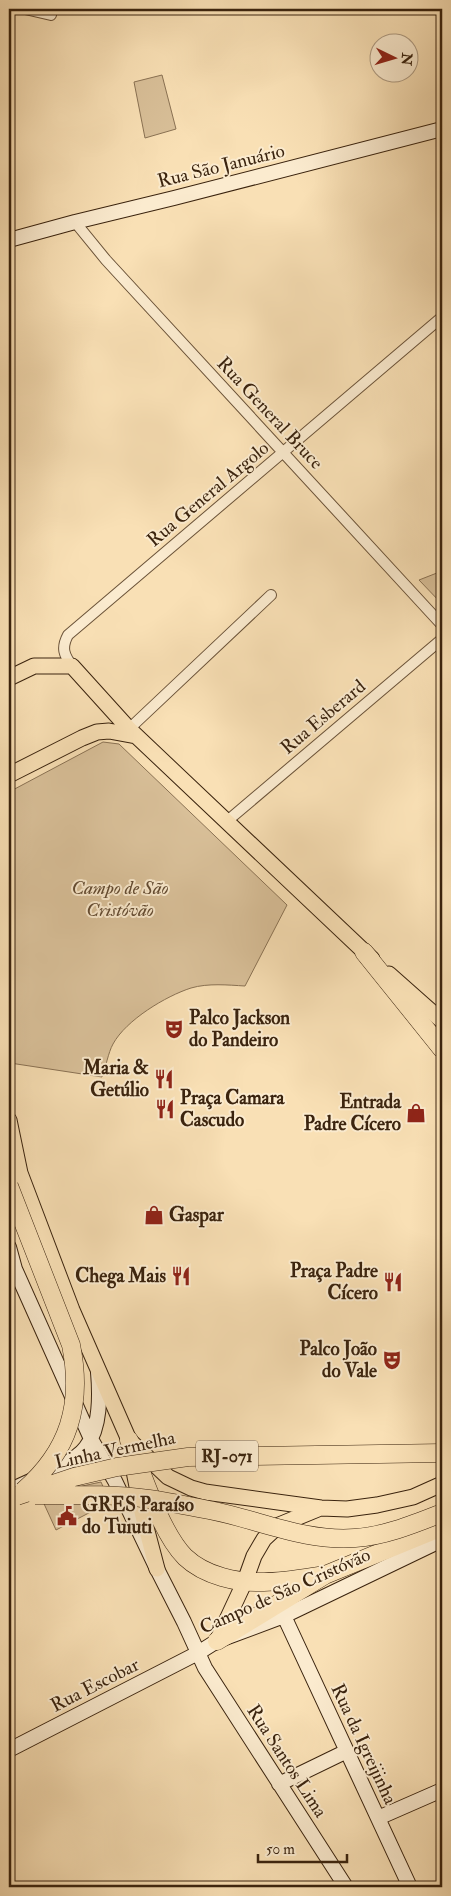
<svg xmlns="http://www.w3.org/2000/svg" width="451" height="1896" viewBox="0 0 451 1896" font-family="'IM FELL Double Pica',serif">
	<rect width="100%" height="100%" fill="#f9e0b5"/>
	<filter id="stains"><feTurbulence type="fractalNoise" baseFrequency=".004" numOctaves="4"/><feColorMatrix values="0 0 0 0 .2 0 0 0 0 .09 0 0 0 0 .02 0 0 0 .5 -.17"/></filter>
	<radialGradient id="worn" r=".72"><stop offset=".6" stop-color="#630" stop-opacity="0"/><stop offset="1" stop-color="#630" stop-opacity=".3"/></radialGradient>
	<!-- green -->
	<path fill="#d9c099" stroke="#8a7254" d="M162,75L176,129L145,138L134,82Z
		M442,423V492L440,489L437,425Z
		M442,571V604L419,580Z
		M103,742L119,744L287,905L245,986C228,985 208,983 191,988C166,996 126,1020 113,1044C108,1053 106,1067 102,1077L10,1063L9,1054V792Z
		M101,1482L110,1502L56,1530L40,1495Z"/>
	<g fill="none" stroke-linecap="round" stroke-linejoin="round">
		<defs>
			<path id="street" d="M25,9L51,15
				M9,13L10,9
				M75,222L106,260L442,625
				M72,666C64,655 61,648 68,635L442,317
				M129,729L271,595
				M226,822L442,639"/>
			<path id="secondary" d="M9,240L75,222L174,198L442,129
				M9,1247L15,1269L91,1439L115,1481L157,1569L184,1622L205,1668L346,1887
				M9,1491C28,1481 74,1464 86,1447C101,1427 100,1395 98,1372
				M284,1616L410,1887
				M9,1750L198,1653L217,1641L284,1616L442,1540
				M279,1784L347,1751
				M378,1818L442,1790"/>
			<path id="primary" d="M9,678L34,666H72L129,729L372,959
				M9,775L82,738L97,732L109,731L136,736
				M389,974L442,1021
				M9,1120L20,1173L72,1310L129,1440L168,1477L191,1488L205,1492L321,1508L347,1509L377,1505L413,1497L442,1484
				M133,1466L142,1512L157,1569
				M217,1641L245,1581L254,1556L264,1539L279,1525L318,1509"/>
			<path id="highway" d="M364,952L442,1049
				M129,1440C142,1473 161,1533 185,1557C205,1576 237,1583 264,1582C284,1582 305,1578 325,1575
				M217,1641L325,1575L442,1527"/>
		</defs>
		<!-- street casing -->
		<use href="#street" stroke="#6a5238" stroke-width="12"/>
		<!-- secondary casing -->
		<use href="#secondary" stroke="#3a230e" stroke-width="16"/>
		<!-- primary casing -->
		<use href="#primary" stroke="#3a230e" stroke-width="17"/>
		<!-- highway casing -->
		<use href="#highway" stroke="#3a230e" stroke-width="19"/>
		<!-- street -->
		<use href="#street" stroke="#fbebcf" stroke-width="10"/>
		<!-- secondary -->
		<use href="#secondary" stroke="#fbebcf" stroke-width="14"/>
		<!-- primary -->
		<use href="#primary" stroke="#f9e0b5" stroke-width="15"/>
		<!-- highway -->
		<use href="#highway" stroke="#f9e0b5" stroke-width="18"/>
		<defs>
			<path id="highway-bridge" d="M9,1186L71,1345C83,1405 69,1451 23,1491
				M35,1495C73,1495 112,1494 149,1499C169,1502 189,1506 209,1510C257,1519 305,1542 355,1538C385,1536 414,1524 442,1513
				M17,1496L74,1477L117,1467L188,1457L442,1453"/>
		</defs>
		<!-- highway-bridge casing -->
		<use href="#highway-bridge" stroke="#3a230e" stroke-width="19" stroke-linecap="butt"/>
		<!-- highway-bridge -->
		<use href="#highway-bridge" stroke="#f9e0b5" stroke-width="18"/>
	</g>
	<!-- icons -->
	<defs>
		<symbol id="theatre-bare" viewBox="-9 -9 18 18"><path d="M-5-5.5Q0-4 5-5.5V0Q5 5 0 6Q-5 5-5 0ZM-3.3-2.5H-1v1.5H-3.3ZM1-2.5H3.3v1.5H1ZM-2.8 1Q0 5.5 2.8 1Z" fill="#8f2418" stroke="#fbebcf" stroke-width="2.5" paint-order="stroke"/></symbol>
		<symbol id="restaurant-bare" viewBox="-9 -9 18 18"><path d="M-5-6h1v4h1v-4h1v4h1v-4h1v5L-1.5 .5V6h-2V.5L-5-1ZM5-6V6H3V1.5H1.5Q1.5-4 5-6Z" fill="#8f2418" stroke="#fbebcf" stroke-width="2.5" paint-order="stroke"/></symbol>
		<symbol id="shop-bare" viewBox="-9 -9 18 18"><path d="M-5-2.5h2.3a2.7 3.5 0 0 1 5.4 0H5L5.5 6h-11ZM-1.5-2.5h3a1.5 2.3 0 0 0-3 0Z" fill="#8f2418" stroke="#fbebcf" stroke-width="2.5" paint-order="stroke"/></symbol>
		<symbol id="civic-bare" viewBox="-9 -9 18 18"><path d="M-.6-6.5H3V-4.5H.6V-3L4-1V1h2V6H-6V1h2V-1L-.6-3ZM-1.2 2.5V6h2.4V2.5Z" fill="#8f2418" stroke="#fbebcf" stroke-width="2.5" paint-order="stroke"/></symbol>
	</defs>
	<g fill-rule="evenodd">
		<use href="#theatre-bare" x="160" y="1015" width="28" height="28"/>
		<use href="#restaurant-bare" x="150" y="1065" width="28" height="28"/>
		<use href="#restaurant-bare" x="151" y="1095" width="28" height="28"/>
		<use href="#shop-bare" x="402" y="1099" width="28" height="28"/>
		<use href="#shop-bare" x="140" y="1201" width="28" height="28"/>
		<use href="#restaurant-bare" x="167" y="1262" width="28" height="28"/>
		<use href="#restaurant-bare" x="379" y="1268" width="28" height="28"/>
		<use href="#theatre-bare" x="378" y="1346" width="28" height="28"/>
		<use href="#civic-bare" x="53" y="1502" width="28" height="28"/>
	</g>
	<g text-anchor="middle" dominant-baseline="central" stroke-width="4" stroke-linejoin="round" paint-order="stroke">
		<!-- shield labels -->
		<rect fill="#fbebcf" stroke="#745f48" stroke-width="1" x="196" y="1440.5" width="62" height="31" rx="4"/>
		<g font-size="18" font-weight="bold" fill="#3a230e">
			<text x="227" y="1456">RJ-071</text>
		</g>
		<!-- street labels -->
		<g font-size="19" fill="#3a230e" stroke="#fbebcf">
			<text transform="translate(221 166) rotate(-14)">Rua São Januário</text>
			<text transform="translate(270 413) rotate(47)">Rua General Bruce</text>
			<text transform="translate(208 494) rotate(-40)">Rua General Argolo</text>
			<text transform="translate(323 717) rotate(-40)">Rua Esberard</text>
			<text transform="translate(115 1450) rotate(-12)">Linha Vermelha</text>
			<text transform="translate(285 1591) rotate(-24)">Campo de São Cristóvão</text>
			<text transform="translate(95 1685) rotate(-27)">Rua Escobar</text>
			<text transform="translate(364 1744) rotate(65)">Rua da Igreijinha</text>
			<text transform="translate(287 1761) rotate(57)">Rua Santos Lima</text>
		</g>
		<!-- park labels -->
		<g font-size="19" font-style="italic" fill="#624a31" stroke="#fbebcf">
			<text x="120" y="888">Campo de São<tspan x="120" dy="22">Cristóvão</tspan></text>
		</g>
		<!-- poi labels -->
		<g font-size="19" font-weight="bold" fill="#3a230e" stroke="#fbebcf" text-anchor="end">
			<text x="189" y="1018" text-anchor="start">Palco Jackson<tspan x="189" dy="22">do Pandeiro</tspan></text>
			<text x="149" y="1068">Maria &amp;<tspan x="149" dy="22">Getúlio</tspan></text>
			<text x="180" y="1098" text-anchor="start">Praça Camara<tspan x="180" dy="22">Cascudo</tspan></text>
			<text x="401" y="1102">Entrada<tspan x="401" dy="22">Padre Cícero</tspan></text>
			<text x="169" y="1215" text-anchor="start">Gaspar</text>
			<text x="378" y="1271">Praça Padre<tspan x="378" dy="22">Cícero</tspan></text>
			<text x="166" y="1276">Chega Mais</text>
			<text x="377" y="1349">Palco João<tspan x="377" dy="22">do Vale</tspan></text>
			<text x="82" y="1505" text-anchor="start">GRES Paraíso<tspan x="82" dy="22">do Tuiuti</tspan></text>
		</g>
	</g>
	<!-- margin -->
	<rect width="451" height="1896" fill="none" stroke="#f9e0b5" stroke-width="30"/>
	<rect x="10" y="10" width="431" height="1876" fill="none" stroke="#3a230e" stroke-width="2.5"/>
	<rect x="15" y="15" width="421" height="1866" fill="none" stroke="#3a230e"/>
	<!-- north arrow -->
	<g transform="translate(394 58) rotate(95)"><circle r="24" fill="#fbebcf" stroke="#ae9b82"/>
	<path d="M0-4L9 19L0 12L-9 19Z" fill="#8f2418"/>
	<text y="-8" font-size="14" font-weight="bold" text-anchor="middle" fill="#3a230e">N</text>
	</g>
	<!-- scale -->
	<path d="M258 1854v8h89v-8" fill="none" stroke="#3a230e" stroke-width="2.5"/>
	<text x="266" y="1854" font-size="15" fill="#3a230e" stroke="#fbebcf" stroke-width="4" paint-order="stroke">50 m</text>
	<rect width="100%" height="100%" filter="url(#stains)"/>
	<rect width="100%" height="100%" fill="url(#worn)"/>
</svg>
